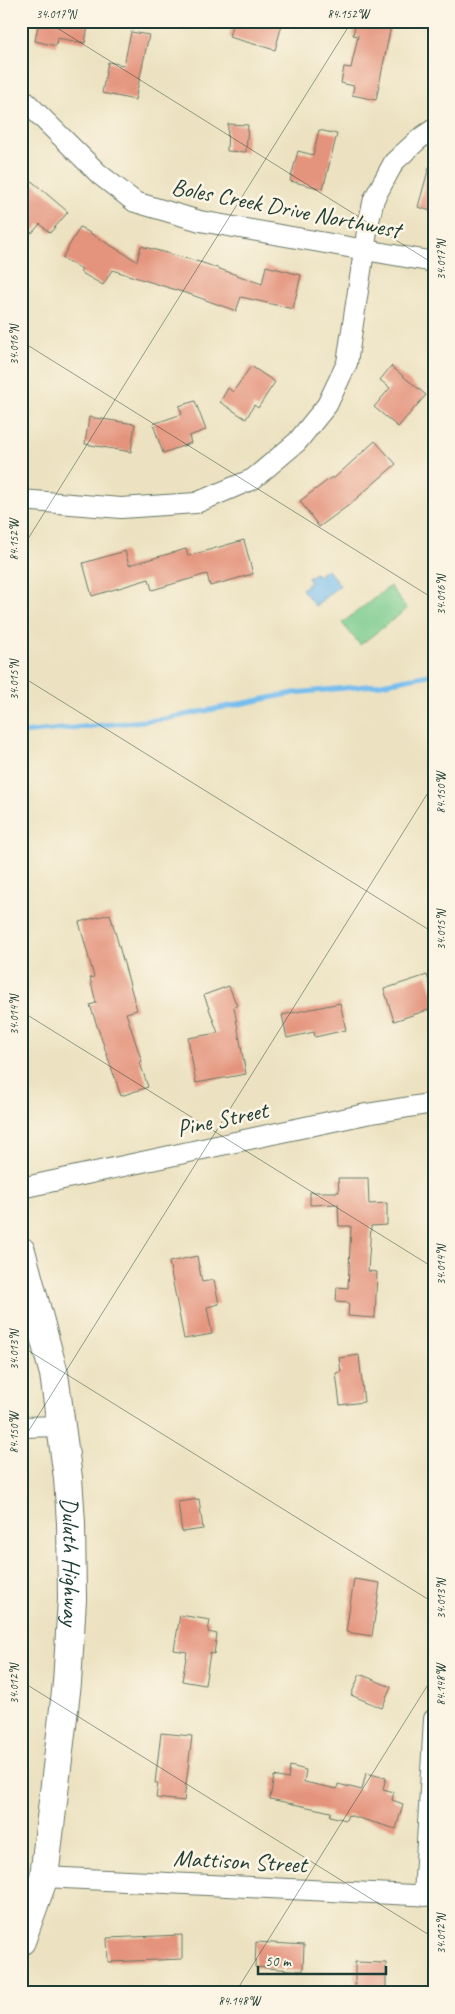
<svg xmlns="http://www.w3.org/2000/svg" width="455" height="2014" viewBox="0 0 455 2014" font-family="Caveat,sans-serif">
	<rect width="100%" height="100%" fill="#fcf5e5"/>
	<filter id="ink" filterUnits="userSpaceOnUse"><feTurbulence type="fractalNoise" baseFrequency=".02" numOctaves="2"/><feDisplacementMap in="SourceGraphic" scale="10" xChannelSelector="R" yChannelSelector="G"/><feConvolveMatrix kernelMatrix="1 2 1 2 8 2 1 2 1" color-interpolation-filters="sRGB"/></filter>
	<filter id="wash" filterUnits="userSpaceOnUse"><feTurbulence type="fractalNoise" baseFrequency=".0096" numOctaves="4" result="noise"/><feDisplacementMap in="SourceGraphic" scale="20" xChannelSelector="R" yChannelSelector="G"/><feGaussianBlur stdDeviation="1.12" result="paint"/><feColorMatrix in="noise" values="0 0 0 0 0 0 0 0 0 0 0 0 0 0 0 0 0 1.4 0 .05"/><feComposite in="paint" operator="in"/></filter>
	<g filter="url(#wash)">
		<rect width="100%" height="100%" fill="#ece2c1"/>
		<!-- green -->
		<path fill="#77ca8d" stroke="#4b8460" d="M390,586L407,609L360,645L342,623Z"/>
		<!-- water -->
		<path fill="#76bdee" stroke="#4a7d91" d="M327,569L340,585L315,606L302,589L310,582L308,578L315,573L318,576Z"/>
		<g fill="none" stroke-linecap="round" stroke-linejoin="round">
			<!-- stream -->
			<path stroke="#76bdee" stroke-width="5" d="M21,733L165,719L294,693L376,685L434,674"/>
		</g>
		<g id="blocks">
			<!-- building -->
			<path fill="#e4937b" d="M39,21H89L85,43L57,38L56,46L35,41Z
				M233,21H283L275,50L229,37Z
				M356,21H392L376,100L352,95L354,86L341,83L344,67L351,68L358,36L353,35Z
				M131,32L149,35L135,100L102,93L108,62L124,65Z
				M228,124L248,125L246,152L227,151Z
				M319,130L337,134L323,189L290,181L298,151L313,155Z
				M429,167H434V212L418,207Z
				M21,172L68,212L50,233L40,224L32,233L21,225Z
				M80,227L137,261L141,246L203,263L262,284L266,266L301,275L293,309L241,297L236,311L192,295L112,270L103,285L80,272L82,269L62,258Z
				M251,366L275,382L258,408L254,405L246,419L220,402L228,388L233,392Z
				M391,366L426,395L398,427L374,407L390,388L380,380Z
				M195,401L206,430L189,436L191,443L163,453L153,424L182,414L179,406Z
				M89,417L135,424L131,452L85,444Z
				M375,441L396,464L349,505L319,527L300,501L332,477L333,479Z
				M244,540L253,574L210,586L207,574L152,590L149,579L92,596L83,563L125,551L129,565L186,549L188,556Z
				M110,914L137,1010L126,1013L142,1062L140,1063L148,1087L121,1096L90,1005L96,1003L90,978L94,977L79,922Z
				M427,975L434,996V1008L394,1021L384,989Z
				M229,986L237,1006L234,1007L246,1074L196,1083L188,1038L218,1033L204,995Z
				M340,1003L346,1030L315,1037L314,1032L287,1038L282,1015Z
				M338,1178H368L369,1204L387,1203V1225L371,1226L368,1271L377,1272L375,1318L348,1316L349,1303L336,1302L337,1287L348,1288L351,1226H339L338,1204L310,1205V1192H339Z
				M197,1256L202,1282L214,1280L219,1304L207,1307L212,1334L184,1339L169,1262Z
				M359,1355L364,1402L340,1405L336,1373L341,1372L339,1358Z
				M199,1499L203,1529L182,1532L178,1502Z
				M354,1579L380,1583L372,1636L346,1632Z
				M180,1615L210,1620L208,1632L217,1634L214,1654L210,1653L205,1685L182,1681L187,1652L174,1650Z
				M360,1674L391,1687L382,1708L351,1695Z
				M161,1733L192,1736L184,1801L156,1798L158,1783H155Z
				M290,1766L306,1770L304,1782L337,1789L338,1784L362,1790L366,1773L386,1778L383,1789L394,1792L392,1800L403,1804L396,1829L348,1815L346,1820L330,1816L331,1812L270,1799L274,1776L288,1779Z
				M182,1935V1959L108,1962L107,1938Z
				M256,1942L304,1945L303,1971L255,1967Z
				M355,1962L386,1963V1993H355Z"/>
		</g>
	</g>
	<g filter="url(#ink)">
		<use href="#blocks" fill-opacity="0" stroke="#677765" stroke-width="1"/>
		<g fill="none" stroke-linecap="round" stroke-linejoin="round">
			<defs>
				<path id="street" d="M21,97L99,174L135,202L200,221L434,262
					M21,500L121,508L196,503L253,479L297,442L327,405L347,363L368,225L374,199L394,162L419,139L434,129
					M21,1188L366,1114L434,1103
					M21,1427L61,1426
					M44,1877L434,1896
					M424,1896L434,1719"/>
				<g id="secondary">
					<path id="s1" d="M21,1251L54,1374L68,1478L71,1523L72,1599L67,1683L44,1877L21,1941"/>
				</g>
			</defs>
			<!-- street casing -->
			<use href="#street" stroke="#677765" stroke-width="22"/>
			<!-- secondary casing -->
			<use href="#secondary" stroke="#677765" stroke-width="30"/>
			<!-- street -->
			<use href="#street" stroke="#fff" stroke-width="20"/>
			<!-- secondary -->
			<use href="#secondary" stroke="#fff" stroke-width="28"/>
		</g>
	</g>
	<!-- ticks -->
	<path fill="none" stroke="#1f3d34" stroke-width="1" stroke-opacity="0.45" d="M46,21L434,264M21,341L434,599M21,550L352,21M21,676L434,933M21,1011L434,1268M21,1346L434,1603M21,1443L434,783M21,1681L434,1938M235,1993L434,1675"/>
	<g text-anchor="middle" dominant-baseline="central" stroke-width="5" stroke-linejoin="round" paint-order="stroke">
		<!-- street labels -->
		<g font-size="24" fill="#1f3d34" stroke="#fcf5e5">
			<text transform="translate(286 208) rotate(11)">Boles Creek Drive Northwest</text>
			<text transform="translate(222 1119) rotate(-12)">Pine Street</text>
			<text stroke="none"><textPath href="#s1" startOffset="316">Duluth Highway</textPath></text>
			<text transform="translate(240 1861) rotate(3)">Mattison Street</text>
		</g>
	</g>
	<!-- margin -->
	<rect width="455" height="2014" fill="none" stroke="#fcf5e5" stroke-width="55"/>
	<!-- scale -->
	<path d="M258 1966v8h128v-8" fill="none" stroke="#1f3d34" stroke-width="2.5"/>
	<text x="265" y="1966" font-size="15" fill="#1f3d34" stroke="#fcf5e5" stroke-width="4" paint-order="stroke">50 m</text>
	<rect x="28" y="28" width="400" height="1958" fill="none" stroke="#1f3d34" stroke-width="2"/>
	<g font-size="12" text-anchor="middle" fill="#1f3d34">
		<text x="56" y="18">34.017°N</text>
		<text x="348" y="18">84.152°W</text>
		<text transform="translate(441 260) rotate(-90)" y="4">34.017°N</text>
		<text transform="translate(14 345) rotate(-90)" y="4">34.016°N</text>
		<text transform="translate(14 540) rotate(-90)" y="4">84.152°W</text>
		<text transform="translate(441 595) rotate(-90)" y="4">34.016°N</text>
		<text transform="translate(14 680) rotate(-90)" y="4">34.015°N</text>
		<text transform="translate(441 793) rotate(-90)" y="4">84.150°W</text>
		<text transform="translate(441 930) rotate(-90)" y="4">34.015°N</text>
		<text transform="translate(14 1015) rotate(-90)" y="4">34.014°N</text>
		<text transform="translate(441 1265) rotate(-90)" y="4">34.014°N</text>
		<text transform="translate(14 1350) rotate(-90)" y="4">34.013°N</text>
		<text transform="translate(14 1433) rotate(-90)" y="4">84.150°W</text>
		<text transform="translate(441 1599) rotate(-90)" y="4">34.013°N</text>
		<text transform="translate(14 1684) rotate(-90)" y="4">34.012°N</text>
		<text transform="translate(441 1685) rotate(-90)" y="4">84.148°W</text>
		<text transform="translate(441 1934) rotate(-90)" y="4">34.012°N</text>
		<text x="239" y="2005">84.148°W</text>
	</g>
</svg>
